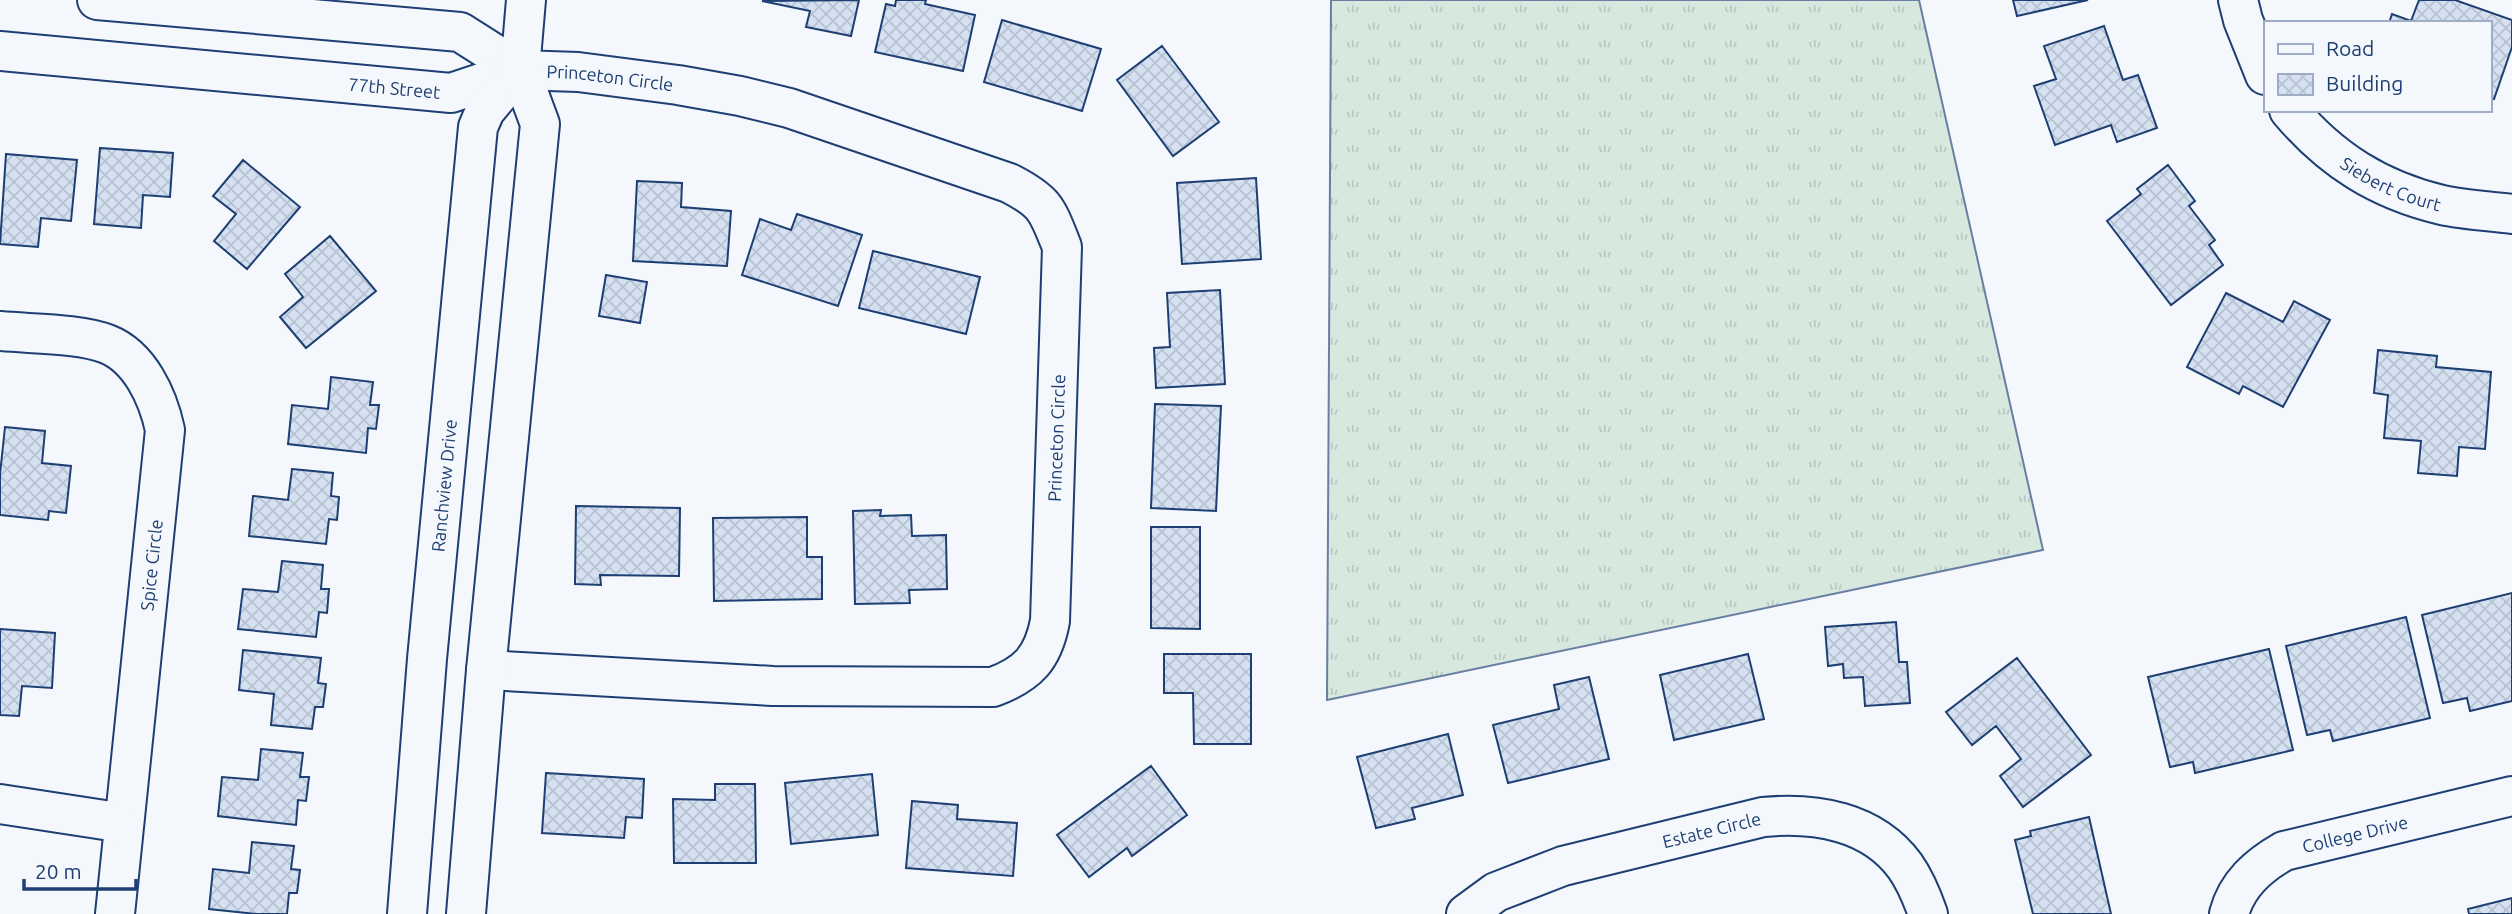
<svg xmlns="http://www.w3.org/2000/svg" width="2512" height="914" viewBox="0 0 2512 914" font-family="Ubuntu,sans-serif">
	<defs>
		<pattern id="grass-tufts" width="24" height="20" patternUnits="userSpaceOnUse" patternTransform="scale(1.75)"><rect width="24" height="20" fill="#d7e8df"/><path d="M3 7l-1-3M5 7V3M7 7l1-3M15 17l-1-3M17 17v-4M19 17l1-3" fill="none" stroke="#b8c8c3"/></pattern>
		<pattern id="building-cross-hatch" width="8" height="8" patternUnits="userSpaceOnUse" patternTransform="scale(1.75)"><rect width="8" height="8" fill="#d5e0f0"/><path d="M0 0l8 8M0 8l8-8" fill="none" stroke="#b6c1d1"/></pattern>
	</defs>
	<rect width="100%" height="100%" fill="#f4f7fb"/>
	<!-- grass -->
	<path fill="url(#grass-tufts)" stroke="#687fa3" stroke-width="2" d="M1331,0H1919L2043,550L1327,700Z"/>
	<!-- building -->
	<path fill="url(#building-cross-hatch)" stroke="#1d3f73" stroke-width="2" d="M859,0L851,36L806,27L810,11L762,1Z
		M896,0H926L925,4L975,15L963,71L875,52L886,4L895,6Z
		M2013,0H2088L2017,16Z
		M2419,0H2455L2512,20V47L2494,99L2489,98V23H2389L2392,14L2411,21Z
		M1002,20L1101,49L1082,111L984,82Z
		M2104,26L2123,80L2138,75L2157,128L2117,142L2111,125L2055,145L2034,86L2056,79L2044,46Z
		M1162,46L1219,122L1173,156L1117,80Z
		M100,148L173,153L170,197L143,195L141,228L94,224Z
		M6,154L77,160L71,221L41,218L38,247L0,244Z
		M243,160L300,207L247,269L214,241L236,214L213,196Z
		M2168,165L2195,201L2189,206L2215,240L2209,245L2223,265L2171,305L2107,221L2141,194L2137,189Z
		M1256,178L1261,259L1182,264L1177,183Z
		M637,181L682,183L681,207L731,211L727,266L633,261Z
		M797,214L862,235L838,306L742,275L760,219L791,230Z
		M330,236L376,291L306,348L280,317L303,297L285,274Z
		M873,251L980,277L966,334L859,308Z
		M606,275L647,282L640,323L599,316Z
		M1220,290L1225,384L1156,388L1154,348L1170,347L1167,293Z
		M2226,293L2283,322L2294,301L2330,320L2283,407L2243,386L2239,394L2187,367Z
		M2378,350L2437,356L2436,367L2491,372L2485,449L2459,447L2457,476L2418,473L2421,441L2384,438L2388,395L2374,393Z
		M331,377L373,382L370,405H379L376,429L368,428L366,453L288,444L292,405L328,409Z
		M1155,404L1221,406L1216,511L1151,508Z
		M5,427L45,431L42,463L71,466L66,513L49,511L48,520L0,515V474Z
		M292,469L333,473L331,496L339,497L337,520L329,519L326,544L249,536L253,496L288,500Z
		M576,506L680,508L679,576L600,575L601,585L575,584Z
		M881,510L880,516L911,515L912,536L946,535L947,589L909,590L910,603L855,604L853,511Z
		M807,517V557H822V599L714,601L713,518Z
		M1151,527H1200V629L1151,628Z
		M282,561L323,565L321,589H329L327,613L319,612L316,637L238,629L243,589L278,592Z
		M2512,593V701L2470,711L2467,698L2443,703L2422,615Z
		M2406,617L2430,718L2333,741L2330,730L2307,735L2286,646Z
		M1896,622L1899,662H1907L1910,703L1865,706L1863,677L1844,678L1843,664L1828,666L1825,627Z
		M0,629L55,633L52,688L22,686L19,716L0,715Z
		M2269,649L2293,750L2195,773L2193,762L2170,767L2148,677Z
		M243,650L321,658L318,683L326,684L323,707H315L312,729L271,725L274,694L239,690Z
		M1164,654H1251V744H1194L1193,693H1164Z
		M1748,654L1764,719L1674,740L1660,675Z
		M2017,658L2091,755L2023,807L2000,776L2021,759L1996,726L1972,745L1946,712Z
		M1589,677L1609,759L1508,783L1493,725L1559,709L1554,685Z
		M1448,734L1463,795L1412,808L1415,819L1376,828L1357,757Z
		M261,749L303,753L300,777H309L306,801L298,800L296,825L218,816L222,777L258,780Z
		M1151,766L1187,815L1132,856L1127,848L1089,877L1057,835Z
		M546,773L644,779L642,818L626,817L624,838L542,833Z
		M872,774L878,835L791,844L785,783Z
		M715,784H755L756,863H674L673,799L715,800Z
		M912,801L958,805L957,819L1017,823L1013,876L906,868Z
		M2089,817L2111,914H2033L2015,840L2031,836L2030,831Z
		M252,842L294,846L291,869L300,870L297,893H289L287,914H256L209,909L213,869L249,873Z
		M2512,898V914H2469L2468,909Z"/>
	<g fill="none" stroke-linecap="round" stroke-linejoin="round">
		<defs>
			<g id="minor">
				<path d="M97,0L460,32L520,70"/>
				<path d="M2238,0L2243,20L2265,75"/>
				<path id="s1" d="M0,51L451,93L520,70L578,72L678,85L740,96L789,108L1009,183C1046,202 1047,209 1062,247L1050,621C1043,658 1028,674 993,687L773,686L486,670"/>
				<path id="s2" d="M2289,110C2331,160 2379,190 2442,205C2465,210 2489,211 2512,214"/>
				<path d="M0,331C30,334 80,333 107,344C140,357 158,397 165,430L115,914"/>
				<path d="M0,804L124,823"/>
				<path id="s3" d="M407,914L427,659L478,127L485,111L518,71"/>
				<path d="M466,914L486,670L540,124L520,70L526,0"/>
				<path id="s4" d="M1466,914L1496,892L1563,866L1763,817C1815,812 1872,821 1905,866C1915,880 1922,897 1928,914"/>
				<path id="s5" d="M2229,914C2237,884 2258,866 2284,851L2512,796"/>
			</g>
		</defs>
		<!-- minor casing -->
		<use href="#minor" stroke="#1d3f73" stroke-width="42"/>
		<!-- minor -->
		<use href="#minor" stroke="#f4f7fb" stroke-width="38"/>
	</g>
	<g text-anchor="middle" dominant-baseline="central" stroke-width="5" stroke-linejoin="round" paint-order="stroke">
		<!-- street labels -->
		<g font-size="18" fill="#1d3f73" stroke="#f4f7fb">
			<text stroke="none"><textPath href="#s1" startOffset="616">Princeton Circle</textPath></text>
			<text stroke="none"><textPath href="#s1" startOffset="396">77th Street</textPath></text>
			<text stroke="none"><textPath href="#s2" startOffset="128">Siebert Court</textPath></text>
			<text transform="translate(1056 438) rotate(-88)">Princeton Circle</text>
			<text stroke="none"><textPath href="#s3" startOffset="430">Ranchview Drive</textPath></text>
			<text transform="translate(151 565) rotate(-84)">Spice Circle</text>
			<text stroke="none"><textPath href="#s4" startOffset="262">Estate Circle</textPath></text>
			<text stroke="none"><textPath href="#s5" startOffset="159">College Drive</textPath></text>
		</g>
	</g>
	<!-- legend -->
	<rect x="2264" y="21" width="228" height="91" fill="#f4f7fb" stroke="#9eadc5" stroke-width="2"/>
	<rect x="2278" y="44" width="35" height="10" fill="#f4f7fb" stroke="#9eadc5" stroke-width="2"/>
	<text x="2326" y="56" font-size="21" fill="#1d3f73">Road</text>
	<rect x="2278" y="74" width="35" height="21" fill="url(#building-cross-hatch)" stroke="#9eadc5" stroke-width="2"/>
	<text x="2326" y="91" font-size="21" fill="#1d3f73">Building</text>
	<!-- scale -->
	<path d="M24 879v10h112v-10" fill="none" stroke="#1d3f73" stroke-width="3.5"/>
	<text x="35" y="879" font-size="21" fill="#1d3f73" stroke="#f4f7fb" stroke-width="5" paint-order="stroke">20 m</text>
</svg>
